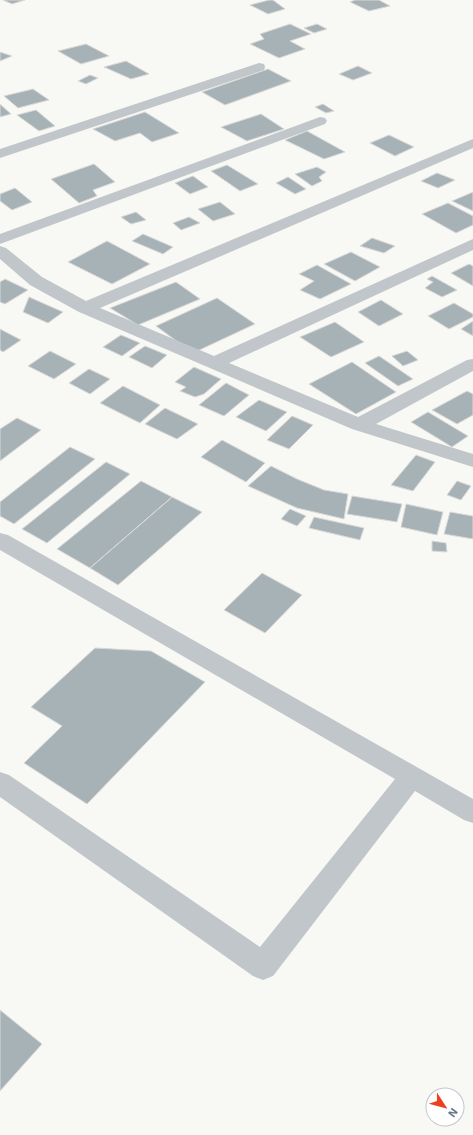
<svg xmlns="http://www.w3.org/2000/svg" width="473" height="1135" viewBox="0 0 473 1135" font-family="'Exo 2',sans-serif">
	<rect width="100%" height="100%" fill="#f8f8f5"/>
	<!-- building -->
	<path fill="#a7b2b7" stroke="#dad9d7" d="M3,0H25L12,4Z
		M269,0H273L285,9L268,14L250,5Z
		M355,0H379L390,6L369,11L350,2Z
		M290,24L311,34L290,41L305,49L279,58L250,44L264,39L260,34Z
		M317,24L327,29L314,33L304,28Z
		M86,44L109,56L81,64L58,51Z
		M0,52L12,56L0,61Z
		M126,61L149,74L131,79L104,67Z
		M358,66L372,73L353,80L339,74Z
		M268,69L291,81L225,105L202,92Z
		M90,75L98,78L86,84L78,81Z
		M33,89L49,100L18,108L4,96Z
		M0,104L11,114L0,117Z
		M323,104L334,111L326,113L315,107Z
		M36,110L55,126L39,131L17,115Z
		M145,112L179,133L152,142L140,133L115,141L93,129Z
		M261,114L284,129L247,141L221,127Z
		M307,131L345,152L324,159L285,140Z
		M389,135L414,147L395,156L370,143Z
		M94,164L115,182L93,190L97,196L79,203L51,179Z
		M227,165L258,184L240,191L211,171Z
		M317,167L326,172L319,177L322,181L312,186L295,174Z
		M437,173L455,180L438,188L421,181Z
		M193,176L208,187L190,194L175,183Z
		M288,177L306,189L295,194L276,183Z
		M15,188L32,202L12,210L0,201V194Z
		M473,192V211L452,201Z
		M220,202L235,214L213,221L198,209Z
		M448,203L473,216V225L456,233L422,214Z
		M136,212L146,220L131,224L121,217Z
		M189,217L200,223L181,230L173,223Z
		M143,234L173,247L163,254L132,241Z
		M372,238L395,246L384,253L360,246Z
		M107,241L150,264L112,284L68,262Z
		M351,252L380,267L355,281L324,264Z
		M469,264L473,266V286L451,273Z
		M317,265L351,284L320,299L300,290L314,281L299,274Z
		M432,276L457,290L442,297L425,288L433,282L427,279Z
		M5,279L28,290L5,304L0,302V282Z
		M176,282L200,299L138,325L110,308Z
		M29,297L63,312L48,323L23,312Z
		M217,298L255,324L193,353L156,326Z
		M381,300L403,314L379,326L358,312Z
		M454,303L473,314V317L449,329L428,316Z
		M473,321V336L461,329Z
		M335,322L364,342L331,357L300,337Z
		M0,329L21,340L3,352L0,350Z
		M121,335L140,343L122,356L103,347Z
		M145,346L167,355L152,368L129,357Z
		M50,351L76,364L54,379L28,366Z
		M407,351L418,360L403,366L392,356Z
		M379,356L413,379L398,386L365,363Z
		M352,362L396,392L356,414L309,384Z
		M194,367L221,379L204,394L195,397L180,391L186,387L175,382Z
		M89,369L110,379L90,394L69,383Z
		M226,383L249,395L224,416L199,405Z
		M123,386L160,405L140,423L100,403Z
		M467,391L473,394V415L457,424L432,410Z
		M259,400L287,412L266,431L236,417Z
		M165,408L198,424L177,439L145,424Z
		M428,412L468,436L452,447L411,422Z
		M292,416L313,425L289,449L267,440Z
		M17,418L41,430L0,461V429Z
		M222,440L265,463L246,482L201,457Z
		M70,447L95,459L14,524L0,516V502Z
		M416,455L435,462L413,491L391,485Z
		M106,462L130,474L47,543L22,529Z
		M271,466L297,479L324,490L348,494L344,519L297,508L248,486Z
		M141,481L172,497L90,568L57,549Z
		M457,481L471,486L461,500L447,495Z
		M352,496L402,504L397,522L347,514Z
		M172,497L202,512L118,585L90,568Z
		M406,504L443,512L437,535L401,527Z
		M290,509L306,516L297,526L281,519Z
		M450,512L473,516V539L444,534Z
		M314,517L364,528L360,540L309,528Z
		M432,541L446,543L447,552L432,551Z
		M262,573L302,595L265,633L224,610Z
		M95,648L151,651L205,682L87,804L24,763L62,726L31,707Z
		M0,1010L42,1044L0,1091Z"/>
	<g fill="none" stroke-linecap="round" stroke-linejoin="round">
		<!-- minor -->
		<path fill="#c0c6c9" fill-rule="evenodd" d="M259,63L264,64L265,67L264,70L0,158V149Z
			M320,117L325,118L327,121L325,124L0,244V234Z
			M473,139V148L100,308L214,356L473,239V250L229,363L358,417L467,360L473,359V371L376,424L473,454V467L352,429L79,312L30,285L0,259V246L6,248L42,277L86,301Z
			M0,533L8,535L473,799V823L464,820L415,791L273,976L263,980L253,976L0,797V772L9,775L260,947L395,779L0,550Z"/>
	</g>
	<!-- north arrow -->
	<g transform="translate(445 1107) rotate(126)"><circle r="19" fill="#ffffff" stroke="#c0c8cd"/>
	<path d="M0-3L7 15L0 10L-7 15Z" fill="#ec4121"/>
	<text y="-6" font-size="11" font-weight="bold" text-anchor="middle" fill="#617682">N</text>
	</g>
</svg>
